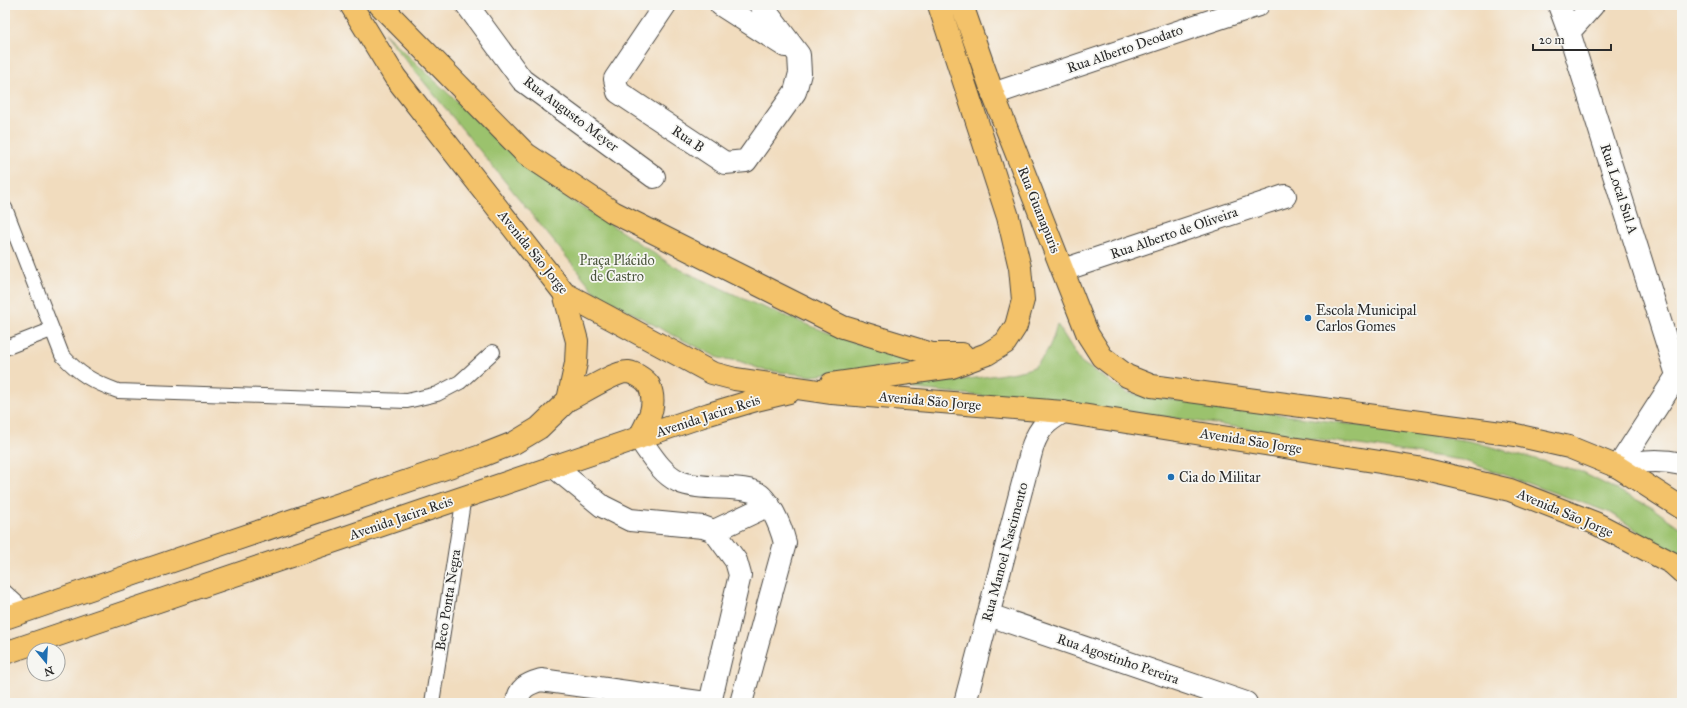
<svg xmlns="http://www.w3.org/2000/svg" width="1687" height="708" viewBox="0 0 1687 708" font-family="'IM FELL Great Primer',serif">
	<rect width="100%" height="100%" fill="#f6f6f2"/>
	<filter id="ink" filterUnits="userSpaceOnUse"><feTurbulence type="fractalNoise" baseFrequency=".025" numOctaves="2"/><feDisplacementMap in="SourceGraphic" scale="8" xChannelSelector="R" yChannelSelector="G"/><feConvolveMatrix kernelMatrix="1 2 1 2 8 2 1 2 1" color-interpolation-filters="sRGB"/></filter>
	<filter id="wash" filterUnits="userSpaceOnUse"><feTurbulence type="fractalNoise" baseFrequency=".012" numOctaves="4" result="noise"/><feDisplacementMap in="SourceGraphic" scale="16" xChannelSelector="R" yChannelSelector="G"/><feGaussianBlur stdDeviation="0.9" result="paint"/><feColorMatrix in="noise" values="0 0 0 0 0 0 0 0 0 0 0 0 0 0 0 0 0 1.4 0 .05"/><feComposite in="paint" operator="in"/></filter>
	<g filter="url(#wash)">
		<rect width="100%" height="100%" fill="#f1dcbe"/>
		<!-- green -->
		<path fill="#9bc26d" stroke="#63764c" d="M384,33L534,174L569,199L601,218L673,266L755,304L852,342L934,361L812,376L763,370L739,361L719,358L663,330L595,292Z
			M1057,324L1081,362L1127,393L1470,441L1579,471L1651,507L1682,529V561L1611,513L1462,460L1125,411L897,387C918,384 1024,375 1035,366C1049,352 1052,342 1057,324Z"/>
	</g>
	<g filter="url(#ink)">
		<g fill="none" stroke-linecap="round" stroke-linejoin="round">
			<defs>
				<path id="lane" d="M5,208L62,355C79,374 93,382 118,391L407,401L437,394L460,382L493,352
					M5,348L51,330
					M5,592L26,611
					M432,703L464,496"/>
				<path id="street" d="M467,5L522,80L654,177
					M665,5L615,79L618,92L725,163L746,161L795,92L800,73L799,55L761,5
					M721,5L785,46
					M1559,5L1569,32L1677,375
					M1569,32L1593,5
					M993,94L1258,5
					M1063,270L1285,196
					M639,438C650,453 661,473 678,481C700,492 745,483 760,495C765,499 769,506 773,512C779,523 782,531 785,543L741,703
					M553,466L602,506L630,520L703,527L714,531L736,561L740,575L710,703
					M1618,467L1682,368
					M1618,467C1640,460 1660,459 1682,464
					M714,531L769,505
					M989,615L1246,703
					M517,703C519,688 527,684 541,680L706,703
					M965,703L1033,445C1040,427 1046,422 1063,412"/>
				<path id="primary" d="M351,5L395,77L564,293L712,373L735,379L832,393L1063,412L1418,468L1510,490L1595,523L1672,563L1682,572
					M380,5L526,154L613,212L843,327L932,354H962
					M962,5L993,94L1088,335L1102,357L1127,376L1152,386L1516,435L1569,447L1618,467L1682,508
					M831,384L952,367L987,354L1005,343L1016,326L1023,300L1020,268L1008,217L939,5
					M568,400C580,394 616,371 628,372C635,373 645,379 649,385C658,405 648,421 639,438
					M5,618L481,456L514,443L539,428L568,400L576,363L577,341L564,293
					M5,653L709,414L756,400L789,392"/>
			</defs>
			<!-- lane casing -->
			<use href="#lane" stroke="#494641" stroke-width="16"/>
			<!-- street casing -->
			<use href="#street" stroke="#494641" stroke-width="24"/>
			<!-- primary casing -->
			<use href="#primary" stroke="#494641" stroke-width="24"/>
			<!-- lane -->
			<use href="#lane" stroke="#fff" stroke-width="14"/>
			<!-- street -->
			<use href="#street" stroke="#fff" stroke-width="22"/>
			<!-- primary -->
			<use href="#primary" stroke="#f3c26a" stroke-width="22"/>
		</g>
	</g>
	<!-- markers -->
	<g fill="#1f6fb2" stroke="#f6f6f2" stroke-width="1.5">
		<circle cx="1308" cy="318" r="4"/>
		<circle cx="1171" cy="477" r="4"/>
	</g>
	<g text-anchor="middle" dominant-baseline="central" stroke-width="3.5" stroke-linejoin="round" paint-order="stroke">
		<!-- street labels -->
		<g font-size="14" fill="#2b2b2b" stroke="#f6f6f2">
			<text transform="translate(1125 49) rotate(-19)">Rua Alberto Deodato</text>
			<text transform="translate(571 114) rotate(37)">Rua Augusto Meyer</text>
			<text transform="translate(688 139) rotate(34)">Rua B</text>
			<text transform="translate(1619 189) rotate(72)">Rua Local Sul A</text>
			<text transform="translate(1039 210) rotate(68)">Rua Guanapuris</text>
			<text transform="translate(1174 233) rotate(-19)">Rua Alberto de Oliveira</text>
			<text transform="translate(533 252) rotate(51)">Avenida São Jorge</text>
			<text transform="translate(930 401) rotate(5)">Avenida São Jorge</text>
			<text transform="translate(708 416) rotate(-18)">Avenida Jacira Reis</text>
			<text transform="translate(1251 441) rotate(9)">Avenida São Jorge</text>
			<text transform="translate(1565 513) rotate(23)">Avenida São Jorge</text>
			<text transform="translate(401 518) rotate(-19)">Avenida Jacira Reis</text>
			<text transform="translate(1005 552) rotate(-75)">Rua Manoel Nascimento</text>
			<text transform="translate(448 600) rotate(-81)">Beco Ponta Negra</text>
			<text transform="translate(1118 659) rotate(19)">Rua Agostinho Pereira</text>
		</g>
		<!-- park labels -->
		<g font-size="14" fill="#4d583f" stroke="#f6f6f2">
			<text x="617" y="260">Praça Plácido<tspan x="617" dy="16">de Castro</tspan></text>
		</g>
		<!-- poi labels -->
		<g font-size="14" fill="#2b2b2b" stroke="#f6f6f2" text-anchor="start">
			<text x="1316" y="310">Escola Municipal<tspan x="1316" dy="16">Carlos Gomes</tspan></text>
			<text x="1179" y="477">Cia do Militar</text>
		</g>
	</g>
	<!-- margin -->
	<rect width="1687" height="708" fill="none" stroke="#f6f6f2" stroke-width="20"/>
	<!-- north arrow -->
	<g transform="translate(46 662) rotate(162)"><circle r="19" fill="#f6f6f2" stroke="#a5a5a2"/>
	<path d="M0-3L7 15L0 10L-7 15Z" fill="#1f6fb2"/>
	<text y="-6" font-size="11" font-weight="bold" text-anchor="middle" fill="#2b2b2b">N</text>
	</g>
	<!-- scale -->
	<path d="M1533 44v6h78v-6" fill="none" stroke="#2b2b2b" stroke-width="2"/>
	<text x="1539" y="44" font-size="12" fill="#2b2b2b" stroke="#f6f6f2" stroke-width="3" paint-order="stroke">20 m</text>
</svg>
